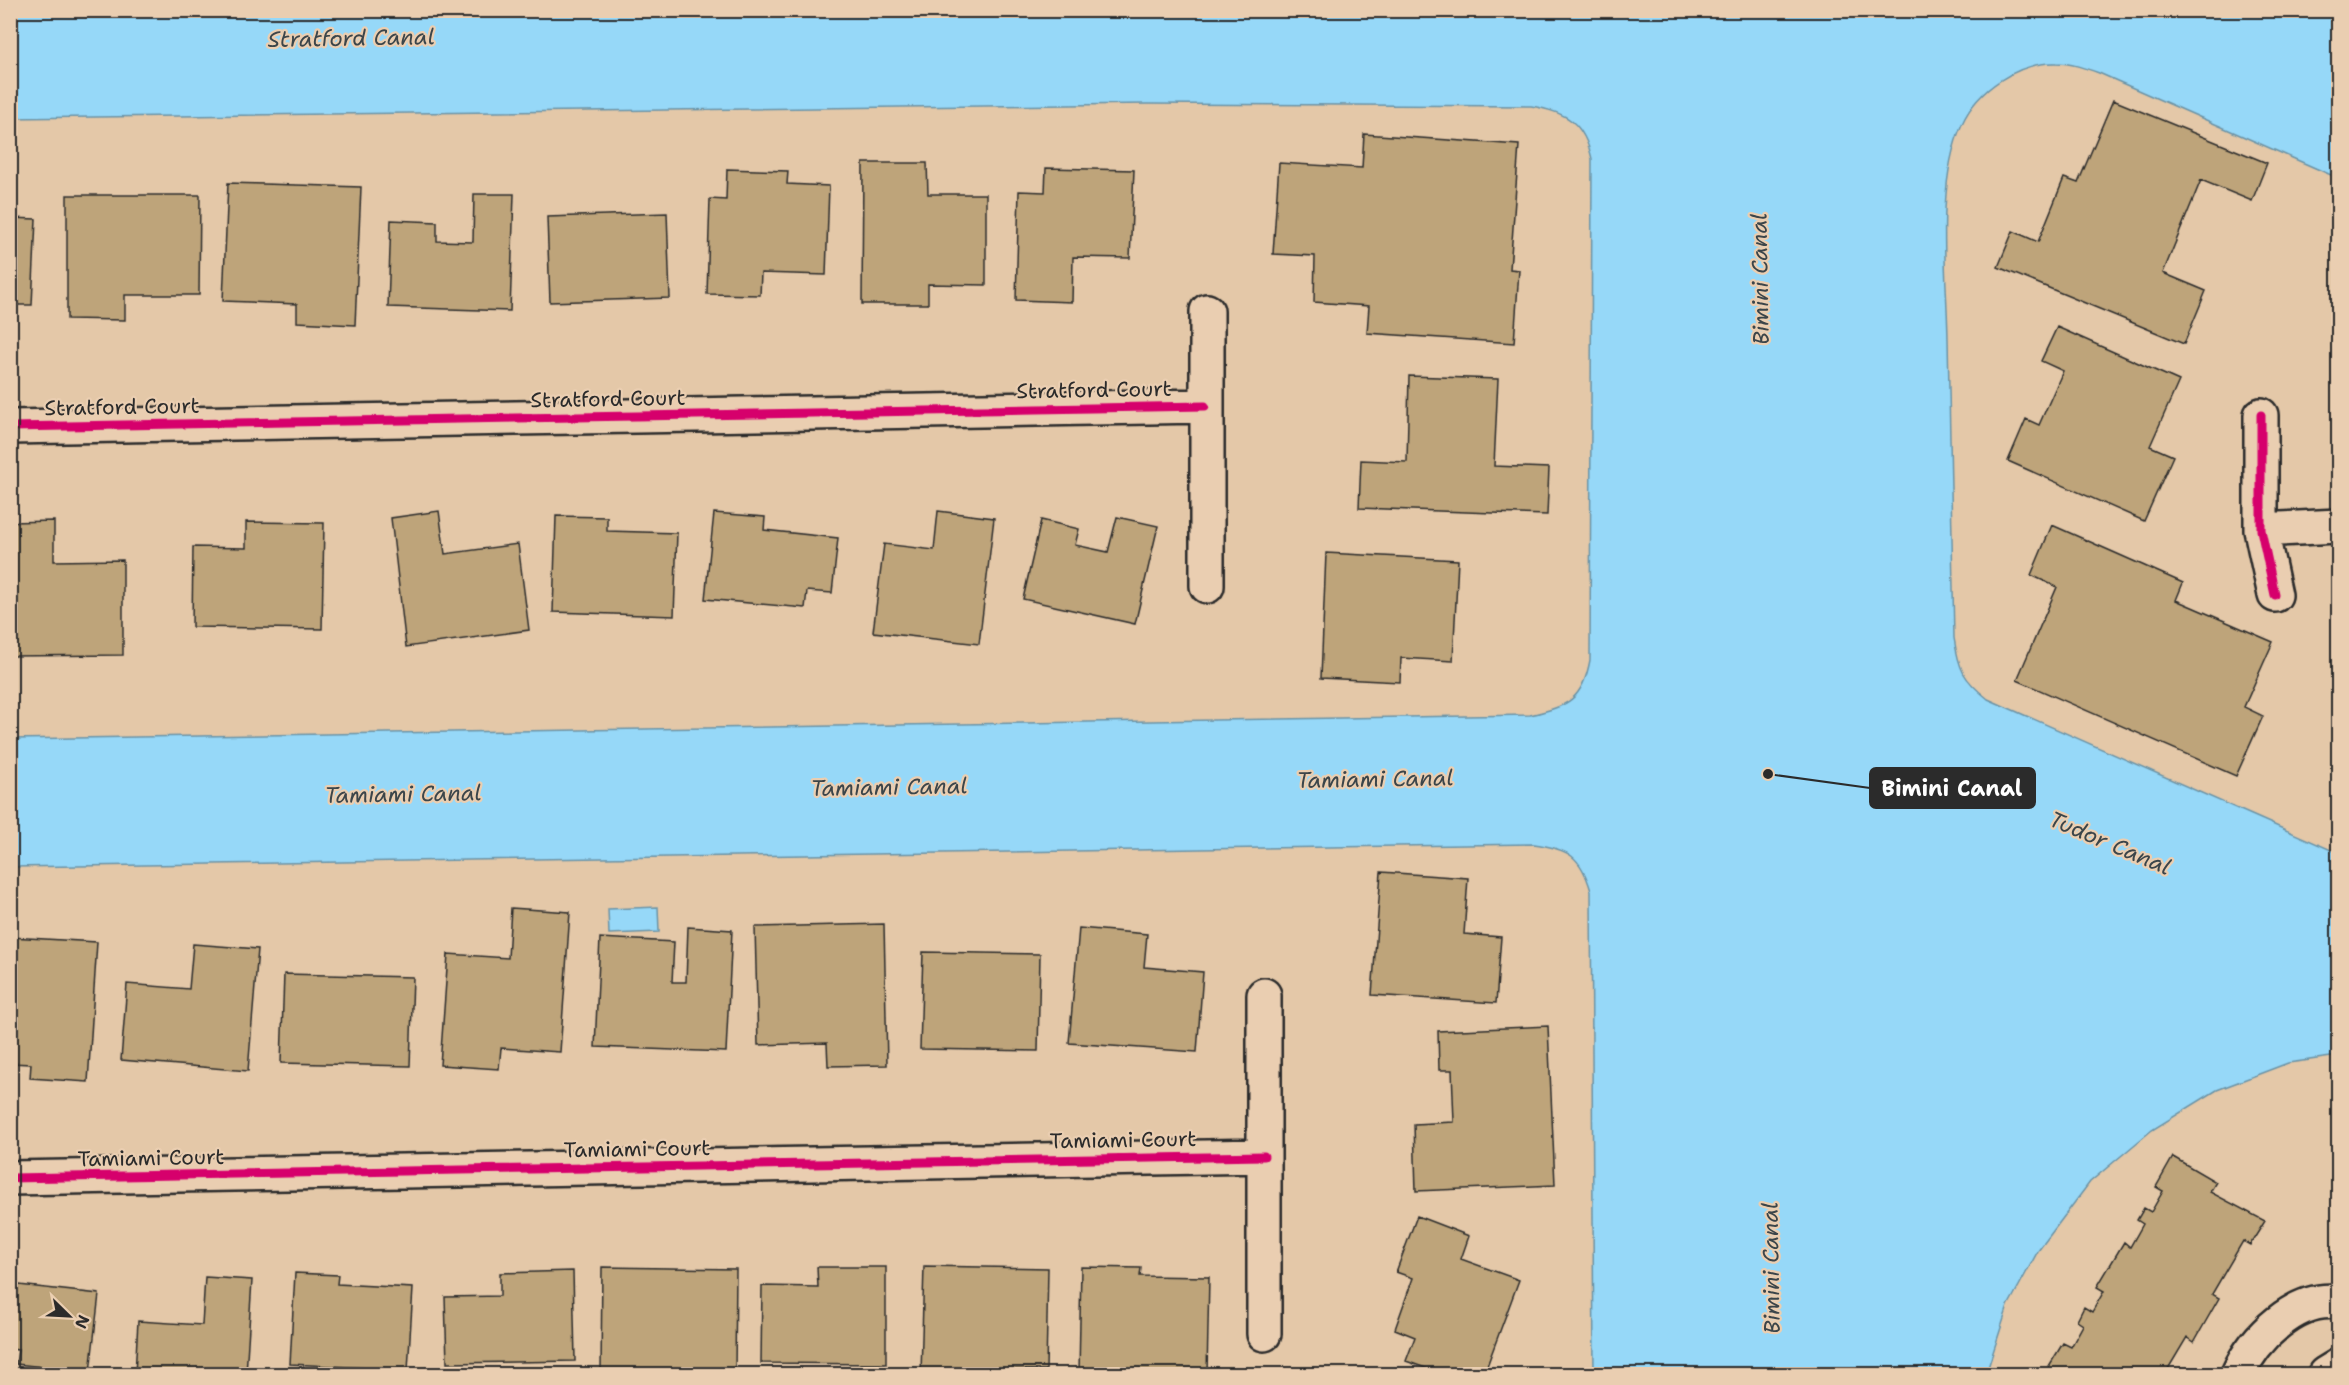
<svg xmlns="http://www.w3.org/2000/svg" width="2349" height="1385" viewBox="0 0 2349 1385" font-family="'Shantell Sans',sans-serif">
	<rect width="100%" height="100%" fill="#e4c8a8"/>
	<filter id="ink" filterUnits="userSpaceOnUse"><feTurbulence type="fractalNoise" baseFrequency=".0167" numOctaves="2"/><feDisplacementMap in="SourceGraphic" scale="12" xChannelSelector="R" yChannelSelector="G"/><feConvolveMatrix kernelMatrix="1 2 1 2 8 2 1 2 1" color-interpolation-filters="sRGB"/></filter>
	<g filter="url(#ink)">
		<!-- water -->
		<path fill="#96d8f8" stroke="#6b93a6" stroke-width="1.5" d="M2330,10L2338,14V178L2099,73C2085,68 2071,63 2056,63C2018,62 1977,90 1962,124C1935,185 1947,274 1948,339C1950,439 1952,539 1954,638C1959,670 1963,679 1988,699L2338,853V1056L2288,1063L2217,1090L2152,1130L2090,1182L2038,1251L2008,1306L1986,1374H1594L1591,891C1581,856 1569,849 1534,844L11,867V739L1530,715C1568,707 1583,699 1590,660L1592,159C1584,123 1567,112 1531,106L1147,104L11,118V11Z
			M658,907L659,932L609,934L608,909Z"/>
		<!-- building -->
		<path fill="#bea47a" stroke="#2b2b2b" stroke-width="1.5" d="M2113,100L2267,163L2252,201L2201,180L2163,273L2206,291L2184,344L1998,267L2013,231L2038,242L2064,178L2078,183Z
			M1364,134L1519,145L1510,269L1519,270L1514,343L1367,333L1369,306L1314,302L1315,256L1273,254L1279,163L1362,168Z
			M863,163H927L928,194H986V285L928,284V304H862Z
			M1046,168L1134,170L1130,258L1073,257L1072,302L1016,300L1019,191L1045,192Z
			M727,169L788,171L787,184L829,186L826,275L761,273L760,295L707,294L710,199L726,200Z
			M228,183L361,187L355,325L297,322V304L223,301Z
			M474,194H514L510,311L388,307L391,220L437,222V241L473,242Z
			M67,195H200L199,295H125V320L67,319Z
			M667,213L670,298L550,302L547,217Z
			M10,218L36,219L32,305H10Z
			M2057,327L2179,381L2150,446L2173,456L2144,521L2008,461L2026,419L2039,425L2063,371L2041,361Z
			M1409,376L1498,379L1494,466L1549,468L1547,515L1359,508L1361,460L1407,462Z
			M439,511L445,554L518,544L529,630L406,647L391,518Z
			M938,511L994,518L979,644L873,632L884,544L934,550Z
			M714,513L765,517L764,530L838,538L832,593L807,591L805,608L705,599Z
			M556,516L607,517V531L677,533L674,616L553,612Z
			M1117,517L1158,526L1135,624L1023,599L1041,520L1079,529L1075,545L1108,552Z
			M54,521V561L123,560V655L10,656V522Z
			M246,522L324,523L322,629L192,627L193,547L246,548Z
			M2052,525L2183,583L2176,600L2273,642L2244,707L2263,716L2236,776L2017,680L2057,587L2031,575Z
			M1326,553L1458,560L1453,661L1401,658L1400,682L1321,678Z
			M1381,872L1468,878L1464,934L1501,937L1496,1003L1372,995Z
			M511,908L570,912L560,1052L501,1048L499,1069L440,1065L448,954L508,958Z
			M884,924L887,1065L828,1066L827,1043L758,1045L755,927Z
			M688,927L732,930L726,1052L595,1047L600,938L674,942L672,982H686Z
			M1079,928L1147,934L1144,967L1203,972L1197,1052L1069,1043Z
			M10,937L97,942L88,1082L30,1078L31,1064L10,1063Z
			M193,944L258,949L248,1071L121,1060L127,984L189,989Z
			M923,952L1040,954L1038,1051L920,1049Z
			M284,974L413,977L410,1066L281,1063Z
			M1548,1026L1555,1185L1416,1191L1414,1124L1454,1122L1452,1070H1439L1438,1031Z
			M2173,1157L2216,1182L2210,1192L2265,1221L2250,1245L2243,1241L2212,1294L2219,1298L2194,1342L2187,1337L2165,1374H2052L2046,1371L2063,1343L2071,1347L2083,1325L2077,1321L2084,1307L2092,1312L2104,1291L2097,1287L2124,1242L2130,1247L2143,1224L2137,1220L2144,1208L2151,1212L2163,1191L2156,1187Z
			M1417,1216L1469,1236L1461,1259L1519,1280L1484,1374H1429L1431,1370L1406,1361L1415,1337L1395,1329L1413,1278L1396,1272Z
			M924,1266L1048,1268L1046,1370L976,1369V1374H921Z
			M602,1267L736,1269L735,1374H601Z
			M817,1267H886V1364L761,1363L762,1286L818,1287Z
			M1081,1267L1141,1268L1140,1276L1209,1277L1207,1374H1079Z
			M573,1271L575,1361L447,1363L445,1297L500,1296V1273Z
			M295,1273L338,1275L337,1284L413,1288L408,1370L290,1364Z
			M205,1277L252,1280L246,1374H135L138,1321L202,1325Z
			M10,1284L99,1294L90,1372L16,1364L18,1350L10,1349Z"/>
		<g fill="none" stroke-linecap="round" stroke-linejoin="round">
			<defs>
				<path id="minor" d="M2261,415V530L2275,595
					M10,427L1205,406
					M2261,530L2338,526
					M1207,586V311
					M1264,995V1334
					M10,1178L1264,1156
					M2238,1374C2254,1338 2296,1296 2338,1302
					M2325,1374L2338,1366"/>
			</defs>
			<!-- minor casing -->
			<use href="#minor" stroke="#2b2b2b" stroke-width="38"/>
			<!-- minor -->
			<use href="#minor" stroke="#eaceb1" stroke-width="33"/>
			<defs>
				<path id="cycleway" d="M2261,415V530L2275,595
					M10,427L1205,406
					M10,1178L1264,1156"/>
			</defs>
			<!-- cycleway casing -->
			<use href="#cycleway" stroke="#eaceb1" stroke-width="13"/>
			<!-- cycleway -->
			<use href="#cycleway" stroke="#d6006c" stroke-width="9"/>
		</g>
	</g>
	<g text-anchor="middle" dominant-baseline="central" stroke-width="4.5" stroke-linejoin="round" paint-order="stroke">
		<!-- street labels -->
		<g font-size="21" fill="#2b2b2b" stroke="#eaceb1">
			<text transform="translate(1094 390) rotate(-1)">Stratford Court</text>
			<text transform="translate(608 399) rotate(-1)">Stratford Court</text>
			<text transform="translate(122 407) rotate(-1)">Stratford Court</text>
			<text transform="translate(1123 1140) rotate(-1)">Tamiami Court</text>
			<text transform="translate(637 1149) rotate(-1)">Tamiami Court</text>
			<text transform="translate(151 1158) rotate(-1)">Tamiami Court</text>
		</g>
		<!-- water labels -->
		<g font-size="22" font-style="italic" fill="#3b454a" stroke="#eaceb1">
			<text transform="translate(351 38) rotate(-1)">Stratford Canal</text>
			<text transform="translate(1760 279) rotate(-91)">Bimini Canal</text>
			<text transform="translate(1375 779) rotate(-1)">Tamiami Canal</text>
			<text transform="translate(889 787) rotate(-1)">Tamiami Canal</text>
			<text transform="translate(403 794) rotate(-1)">Tamiami Canal</text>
			<text transform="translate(2110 843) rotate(23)">Tudor Canal</text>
			<text transform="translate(1771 1268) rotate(-91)">Bimini Canal</text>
		</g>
	</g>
	<!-- callouts -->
	<path fill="none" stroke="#2b2b2b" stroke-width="2" d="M1768 774L1870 788"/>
	<circle fill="#2b2b2b" stroke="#eaceb1" stroke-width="2" cx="1768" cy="774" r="6"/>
	<rect fill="#2b2b2b" stroke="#2b2b2b" stroke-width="2" x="1870" y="768" width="165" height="40" rx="6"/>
	<g font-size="22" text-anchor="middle" font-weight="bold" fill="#fff">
		<text x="1952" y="796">Bimini Canal</text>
	</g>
	<!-- margin -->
	<rect width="2349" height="1385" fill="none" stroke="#eaceb1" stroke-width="36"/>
	<rect x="18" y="18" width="2313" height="1349" fill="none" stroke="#2b2b2b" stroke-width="2" filter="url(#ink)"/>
	<!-- north arrow -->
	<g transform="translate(69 1316) rotate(114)" stroke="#eaceb1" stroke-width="4.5" paint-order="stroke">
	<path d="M0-4.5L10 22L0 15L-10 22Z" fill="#2b2b2b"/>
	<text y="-9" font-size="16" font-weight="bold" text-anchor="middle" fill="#2b2b2b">N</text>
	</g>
</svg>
